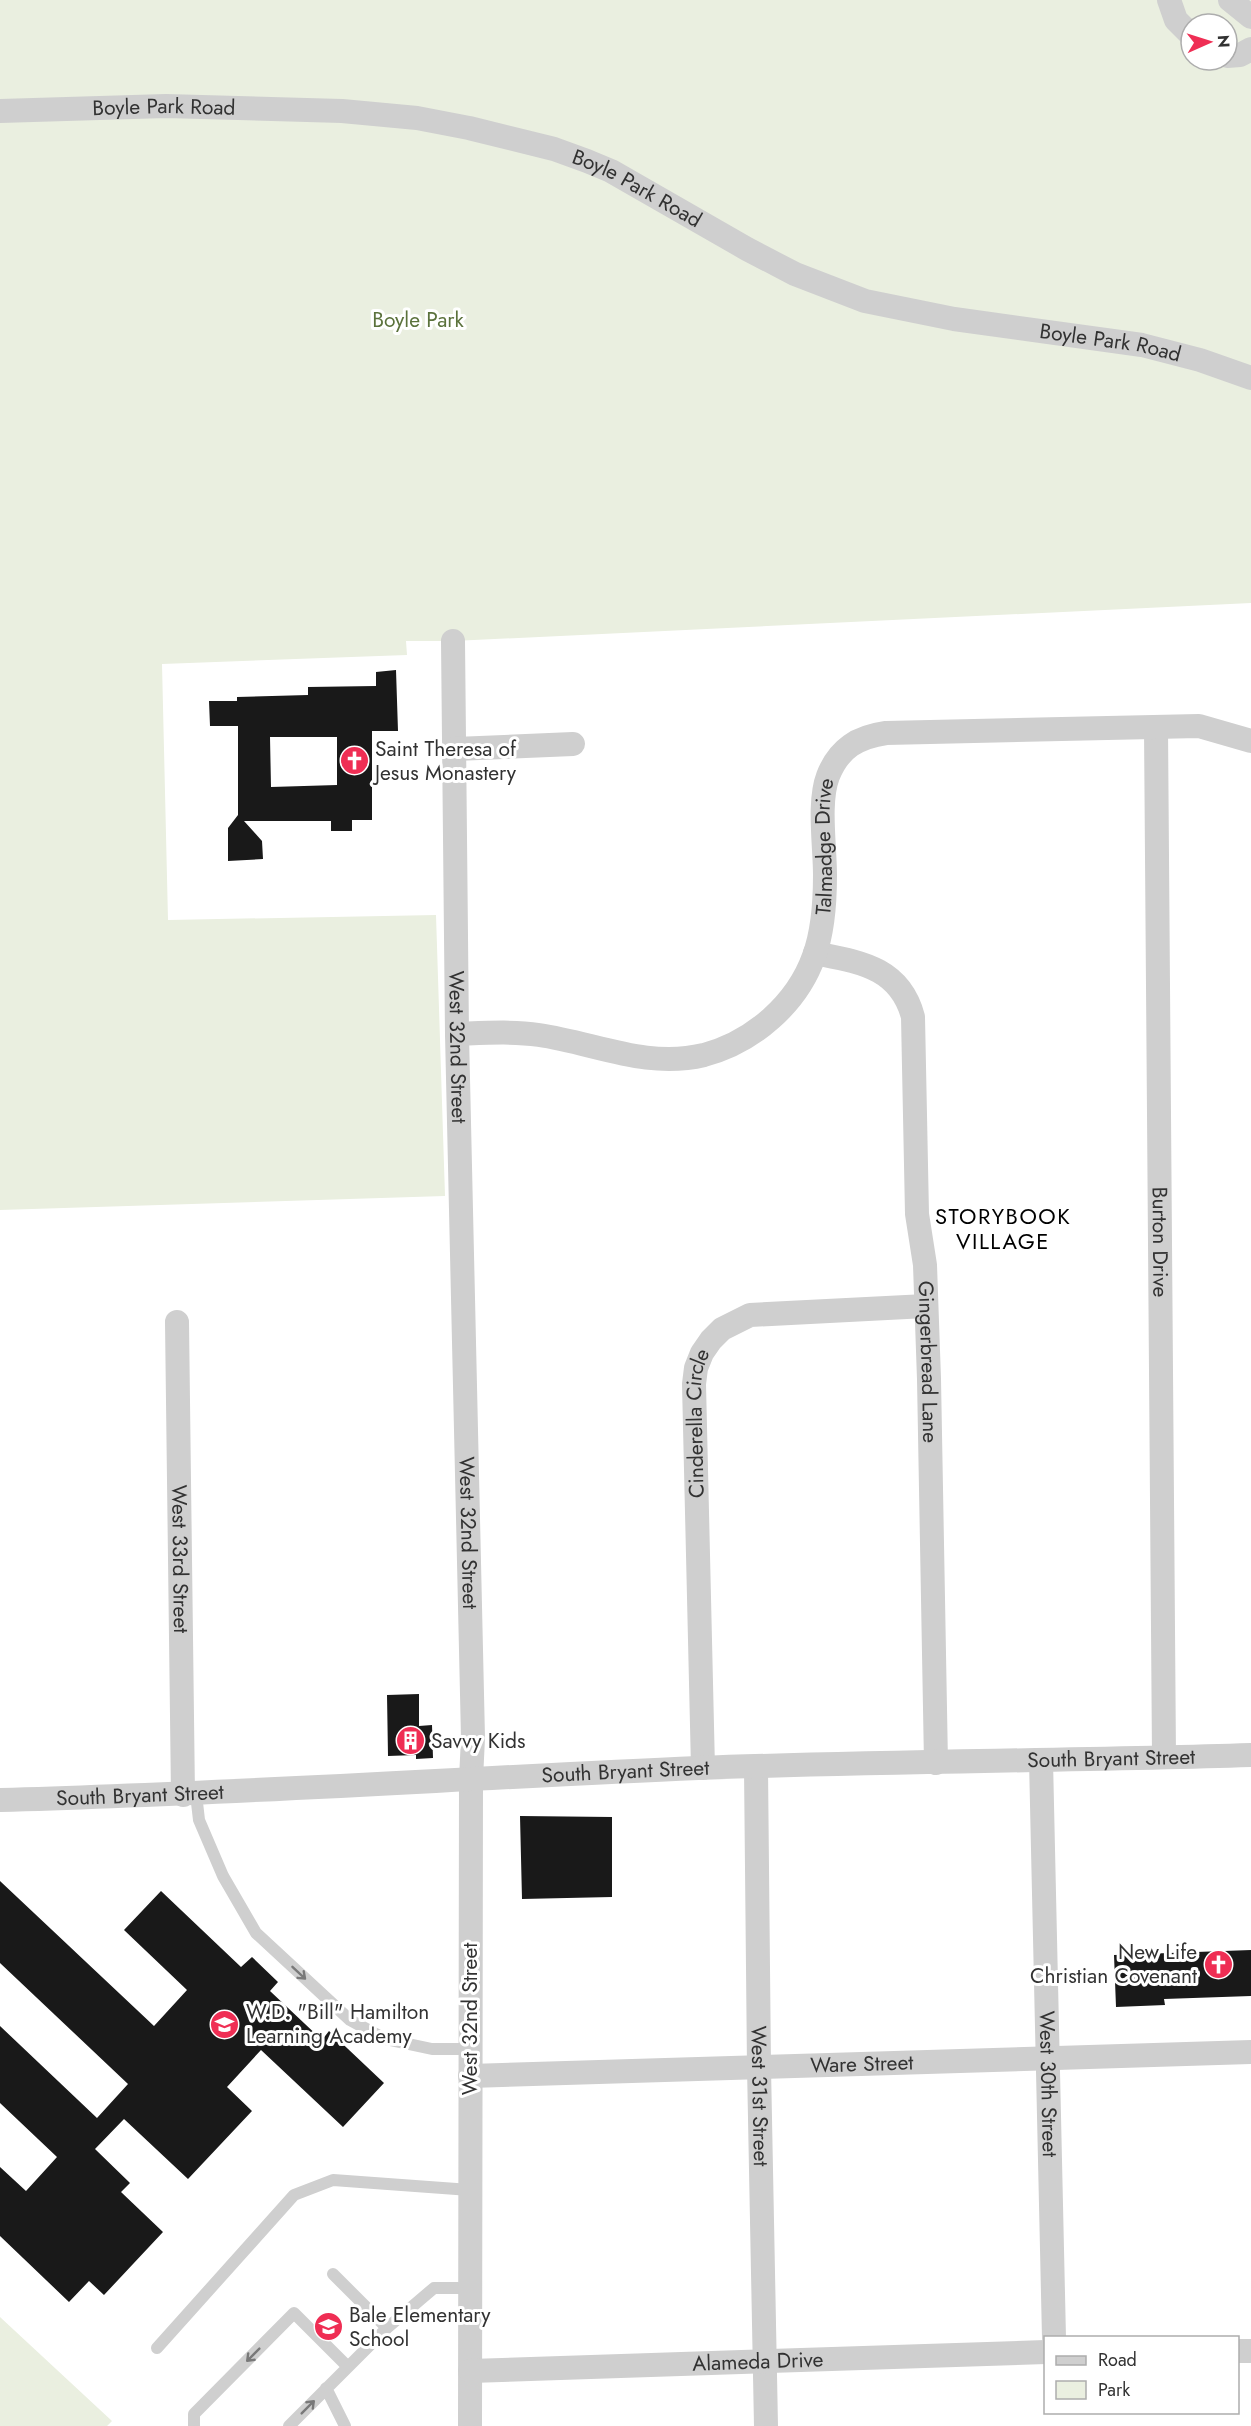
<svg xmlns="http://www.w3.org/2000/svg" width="1251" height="2426" viewBox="0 0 1251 2426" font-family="Jost,sans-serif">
	<rect width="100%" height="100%" fill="#fff"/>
	<!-- green -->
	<path fill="#eaefe0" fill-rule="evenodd" d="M0,0H1251V603L453,641H406L407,655L162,664L168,920L436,915L445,1196L0,1210ZM1191,24H1227V60H1191Z
		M0,2317L112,2421L107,2426H0Z"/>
	<!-- building -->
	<path fill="#191919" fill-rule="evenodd" d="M396,670L398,731H372V820H352V831H331V821H244L262,841L263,859L228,861V828L238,815V726H210L209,701H237V697L308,695V687L376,686V672ZM270,737H337V785L271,787Z
		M419,1694V1726L432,1725L433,1758L416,1759V1755L388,1756L387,1695Z
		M520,1816L612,1817V1897L522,1899Z
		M0,1881L154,2026L187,1990L124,1930L161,1891L241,1967L252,1957L278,1982L270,1991L322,2040L329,2031L384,2083L343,2127L261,2050L227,2087L252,2111L188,2179L124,2119L95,2149L130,2183L121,2192L163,2232L104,2295L89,2281L69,2302L0,2236V2167L26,2191L57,2157L0,2103V2026L97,2118L128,2084L0,1963Z
		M1251,1950V1996L1164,1999L1165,2005L1116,2007L1114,1955Z"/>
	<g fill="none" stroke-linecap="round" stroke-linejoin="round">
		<!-- service -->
		<path stroke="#cfcfcf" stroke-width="12" d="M196,1794L199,1820L223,1876L256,1933L350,2020L385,2039L432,2049H470
			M333,2274L387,2328L434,2288H470
			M157,2348L294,2195L333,2180L470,2190
			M326,2388L345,2426
			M194,2426V2414L294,2313L348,2367
			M289,2426L387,2328"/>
		<!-- minor -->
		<g stroke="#cfcfcf" stroke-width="24">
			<path d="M1169,0L1176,20L1191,35"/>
			<path d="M1230,0L1251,17"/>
			<path d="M1227,56L1240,55L1251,49"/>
			<path id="s1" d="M0,111L166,106L342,111L417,118L469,128L554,149L587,161L611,171L747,249L795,274L865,301L954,319L1142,345L1200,360L1251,378"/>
			<path id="s2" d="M453,641L457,1034L473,1738L471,1779L470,2426"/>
			<path id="s3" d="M1156,728L1164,1757"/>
			<path d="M455,749L573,744"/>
			<path id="s4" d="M815,953C859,962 900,967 913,1017L917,1214L925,1265L929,1379L936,1763"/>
			<path id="s5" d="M457,1034C484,1033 512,1031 539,1035C595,1043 646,1069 704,1055C753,1042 797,1004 814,956C823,932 825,900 825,875C825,846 818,802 828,776C839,748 858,737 886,733L1199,726L1251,741"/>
			<path id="s6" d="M177,1322L183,1795"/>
			<path id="s7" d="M1041,1760L1054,2338"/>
			<path id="s8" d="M703,1768L694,1384L696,1368L702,1353L711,1340L722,1329L750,1315L926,1306"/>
			<path id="s9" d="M756,1768L759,2067L766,2426"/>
			<path id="s10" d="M0,1800C233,1794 465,1778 698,1768C882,1761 1067,1761 1251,1755"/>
			<path id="s11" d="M470,2076L1251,2052"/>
			<path d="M1238,2351H1251"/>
			<path id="s12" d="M470,2371L1046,2352"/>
		</g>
	</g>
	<!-- one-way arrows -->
	<defs><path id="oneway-shaft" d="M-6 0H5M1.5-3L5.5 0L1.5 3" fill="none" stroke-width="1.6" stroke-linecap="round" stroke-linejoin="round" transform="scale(1.5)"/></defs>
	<g stroke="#797979">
		<use href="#oneway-shaft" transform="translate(299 1973) rotate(43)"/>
		<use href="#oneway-shaft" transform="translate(253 2355) rotate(135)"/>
		<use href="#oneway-shaft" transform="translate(308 2407) rotate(-45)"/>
	</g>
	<!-- icons -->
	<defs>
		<symbol id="church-disc" viewBox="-11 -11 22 22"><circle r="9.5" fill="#ef2e54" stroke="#fff"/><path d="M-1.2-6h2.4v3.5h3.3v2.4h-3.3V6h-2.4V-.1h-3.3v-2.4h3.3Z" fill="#fff"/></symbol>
		<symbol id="building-disc" viewBox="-11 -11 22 22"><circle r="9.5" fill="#ef2e54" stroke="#fff"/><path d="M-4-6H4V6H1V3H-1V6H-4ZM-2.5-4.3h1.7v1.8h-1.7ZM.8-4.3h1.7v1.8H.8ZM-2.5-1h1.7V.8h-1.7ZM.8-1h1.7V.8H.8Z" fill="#fff"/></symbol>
		<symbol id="school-disc" viewBox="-11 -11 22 22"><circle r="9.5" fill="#ef2e54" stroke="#fff"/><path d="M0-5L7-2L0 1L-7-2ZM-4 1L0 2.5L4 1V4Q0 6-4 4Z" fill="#fff"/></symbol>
	</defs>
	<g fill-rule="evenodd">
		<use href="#church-disc" x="338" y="744" width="33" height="33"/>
		<use href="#building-disc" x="394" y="1724" width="33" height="33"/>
		<use href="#church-disc" x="1202" y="1948" width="33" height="33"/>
		<use href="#school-disc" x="208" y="2008" width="33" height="33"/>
		<use href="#school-disc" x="312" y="2310" width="33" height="33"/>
	</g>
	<g text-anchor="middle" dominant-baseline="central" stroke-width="6" stroke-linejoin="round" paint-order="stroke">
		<!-- street labels -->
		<g font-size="21" fill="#323232" stroke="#fff">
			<text stroke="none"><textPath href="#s1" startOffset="164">Boyle Park Road</textPath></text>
			<text stroke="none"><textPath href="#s1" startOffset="650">Boyle Park Road</textPath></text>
			<text stroke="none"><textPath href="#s1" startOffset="1154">Boyle Park Road</textPath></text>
			<text stroke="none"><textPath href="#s5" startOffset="514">Talmadge Drive</textPath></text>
			<text stroke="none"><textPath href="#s2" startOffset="406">West 32nd Street</textPath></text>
			<text stroke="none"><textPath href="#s3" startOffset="514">Burton Drive</textPath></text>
			<text stroke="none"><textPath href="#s4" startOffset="471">Gingerbread Lane</textPath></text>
			<text stroke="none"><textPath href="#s8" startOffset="345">Cinderella Circle</textPath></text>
			<text stroke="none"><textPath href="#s2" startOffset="892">West 32nd Street</textPath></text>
			<text stroke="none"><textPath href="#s6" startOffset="237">West 33rd Street</textPath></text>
			<text stroke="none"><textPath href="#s10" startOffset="1112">South Bryant Street</textPath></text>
			<text stroke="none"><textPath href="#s10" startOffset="626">South Bryant Street</textPath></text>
			<text stroke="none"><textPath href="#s10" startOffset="140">South Bryant Street</textPath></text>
			<text transform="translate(470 2019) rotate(-90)">West 32nd Street</text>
			<text stroke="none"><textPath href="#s11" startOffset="392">Ware Street</textPath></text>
			<text stroke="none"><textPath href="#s7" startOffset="324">West 30th Street</textPath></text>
			<text stroke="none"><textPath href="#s9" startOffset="328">West 31st Street</textPath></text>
			<text stroke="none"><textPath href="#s12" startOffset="288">Alameda Drive</textPath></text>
		</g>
		<!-- park labels -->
		<g font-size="21" fill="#5b723c" stroke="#fff">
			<text x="418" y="320">Boyle Park</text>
		</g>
		<!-- poi labels -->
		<g font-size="21" fill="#323232" stroke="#fff" text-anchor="start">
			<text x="375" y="749">Saint Theresa of<tspan x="375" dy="24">Jesus Monastery</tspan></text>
			<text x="431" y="1741">Savvy Kids</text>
			<text x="1197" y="1952" text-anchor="end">New Life<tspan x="1197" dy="24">Christian Covenant</tspan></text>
			<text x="246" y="2012">W.D. "Bill" Hamilton<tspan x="246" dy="24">Learning Academy</tspan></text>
			<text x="349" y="2315">Bale Elementary<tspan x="349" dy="24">School</tspan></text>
		</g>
		<!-- neighbourhood labels -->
		<g font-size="22" letter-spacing="1.5" fill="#000" stroke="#fff">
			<text x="1003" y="1216">STORYBOOK<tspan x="1003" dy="25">VILLAGE</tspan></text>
		</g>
	</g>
	<!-- legend -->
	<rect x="1044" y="2336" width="195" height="78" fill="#ffffff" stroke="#adadad" stroke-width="1.5"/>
	<rect x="1056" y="2356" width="30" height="9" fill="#cfcfcf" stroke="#adadad" stroke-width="1.5"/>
	<text x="1098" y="2366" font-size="18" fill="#323232">Road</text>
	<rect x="1056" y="2381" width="30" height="18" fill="#eaefe0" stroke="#adadad" stroke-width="1.5"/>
	<text x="1098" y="2396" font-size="18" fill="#323232">Park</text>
	<!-- north arrow -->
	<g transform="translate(1209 42) rotate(87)"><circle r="28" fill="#ffffff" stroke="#adadad" stroke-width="1.5"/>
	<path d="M0-4.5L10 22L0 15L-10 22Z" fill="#ef2e54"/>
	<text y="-9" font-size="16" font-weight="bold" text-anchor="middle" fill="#323232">N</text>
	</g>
</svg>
